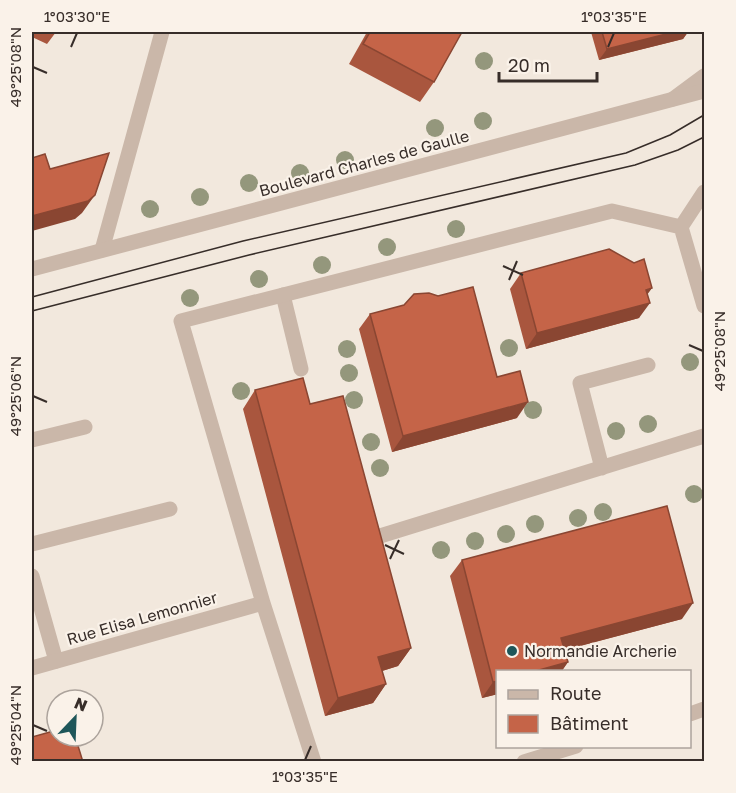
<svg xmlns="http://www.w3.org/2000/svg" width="736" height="793" viewBox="0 0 736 793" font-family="'Golos Text',sans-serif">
	<rect width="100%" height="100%" fill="#f2e8dd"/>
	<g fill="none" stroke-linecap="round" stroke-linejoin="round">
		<!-- service -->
		<path stroke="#cab7a9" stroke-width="15" d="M283,295L301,369
			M32,440L85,427
			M602,468L580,383L648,365
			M380,536L704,436
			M32,544L170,509
			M32,576L56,661"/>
		<!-- minor -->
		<path stroke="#cab7a9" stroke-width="15" d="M673,99L704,76
			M681,227L704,306
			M681,227L704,192
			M102,250L162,32
			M32,668L263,603
			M690,714L704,709
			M314,762L263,603L181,321L612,211L681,227
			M524,762L576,746"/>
		<!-- tertiary -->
		<path stroke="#cab7a9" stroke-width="15" d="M32,269L704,91"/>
		<!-- tram -->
		<path stroke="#372d29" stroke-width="1.5" d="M32,297L243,241L626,153L670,135L704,115
			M32,311L249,255L635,165L678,150L704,137"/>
	</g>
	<!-- trees -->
	<g fill="#94977c">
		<circle cx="484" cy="61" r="9"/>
		<circle cx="483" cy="121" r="9"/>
		<circle cx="435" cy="128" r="9"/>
		<circle cx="345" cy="160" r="9"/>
		<circle cx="300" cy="173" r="9"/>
		<circle cx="249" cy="183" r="9"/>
		<circle cx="200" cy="197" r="9"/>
		<circle cx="150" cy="209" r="9"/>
		<circle cx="456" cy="229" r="9"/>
		<circle cx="387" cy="247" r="9"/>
		<circle cx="322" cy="265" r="9"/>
		<circle cx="259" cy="279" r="9"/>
		<circle cx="190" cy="298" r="9"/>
		<circle cx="509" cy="348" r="9"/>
		<circle cx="347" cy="349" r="9"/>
		<circle cx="690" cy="362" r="9"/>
		<circle cx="349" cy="373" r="9"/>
		<circle cx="241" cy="391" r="9"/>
		<circle cx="354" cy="400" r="9"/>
		<circle cx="533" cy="410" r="9"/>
		<circle cx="648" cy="424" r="9"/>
		<circle cx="616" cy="431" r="9"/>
		<circle cx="371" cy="442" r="9"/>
		<circle cx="380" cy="468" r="9"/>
		<circle cx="694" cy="494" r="9"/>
		<circle cx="603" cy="512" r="9"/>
		<circle cx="578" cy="518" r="9"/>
		<circle cx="535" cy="524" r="9"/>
		<circle cx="506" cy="534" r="9"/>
		<circle cx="475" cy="541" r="9"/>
		<circle cx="441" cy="550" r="9"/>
	</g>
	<!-- wall -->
	<path fill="#a9563e" d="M32,32H56L47,44L32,37Z
		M367,32H462L434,82L420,102L349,64Z
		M591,32H688L683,39L599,60Z
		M521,273L652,288L647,294L639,318L526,349L510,289Z
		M370,314L517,418L392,452L359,329Z
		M255,390L310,404L411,648L398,666L382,671L386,684L373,703L325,716L243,409Z
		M462,560L682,619L564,650L568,662L561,672H498V694L482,698L450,576Z"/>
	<!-- shaded-wall -->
	<path fill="#8a4632" d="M674,32H688L683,39L599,60L607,49Z
		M95,195L82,213L75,219L32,231V216Z
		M652,288L641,303L646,290Z
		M650,303L639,318L526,349L537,333Z
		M528,402L517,418L392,452L403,436Z
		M693,603L682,619L550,654L561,638Z
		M411,648L398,666L366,676L378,657Z
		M568,662L561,672H532Z
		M498,681V694L482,698L493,682Z
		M386,684L373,703L325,716L338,698Z"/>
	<!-- building -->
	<path fill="#c56448" stroke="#8a4632" stroke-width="1.5" d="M370,32H462L434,82L363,44Z
		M602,32H674L607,49Z
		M109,153L95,195L88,201L32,216V158L45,154L50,169Z
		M609,249L634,263L644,259L652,288L646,290L650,303L537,333L521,273Z
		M473,287L497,377L520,371L528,402L403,436L370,314L404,305L414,294L429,293L438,296Z
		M303,378L310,404L343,396L411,648L378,657L386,684L338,698L255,390Z
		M667,506L693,603L561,638L568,662L532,672H498V681L493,682L462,560Z
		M57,730V736H75L83,762H32V737Z"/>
	<!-- ticks -->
	<path fill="none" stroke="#372d29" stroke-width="2" d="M71,47L77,33M608,47L614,33M33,67L47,73M503,266L523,275M509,280L517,261M689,345L703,351M33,396L47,402M385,545L404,554M390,559L399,540M33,725L47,731M305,760L311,746"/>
	<!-- markers -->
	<circle fill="#1e5659" stroke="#faf2e9" stroke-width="2" cx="512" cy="651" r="6"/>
	<g text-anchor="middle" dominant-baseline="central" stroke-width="4.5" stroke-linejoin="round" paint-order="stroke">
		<!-- street labels -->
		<g font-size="16" fill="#372d29" stroke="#faf2e9">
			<text transform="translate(364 163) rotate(-15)">Boulevard Charles de Gaulle</text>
			<text transform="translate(142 618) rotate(-16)">Rue Elisa Lemonnier</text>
		</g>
		<!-- poi labels -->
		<g font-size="16" fill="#372d29" stroke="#faf2e9" text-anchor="start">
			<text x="524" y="651">Normandie Archerie</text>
		</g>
	</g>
	<!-- border -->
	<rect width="736" height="793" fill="none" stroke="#faf2e9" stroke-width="66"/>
	<!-- legend -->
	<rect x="496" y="670" width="195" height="78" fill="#faf2e9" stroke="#aca39c" stroke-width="1.5"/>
	<rect x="508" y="690" width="30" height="9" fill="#cab7a9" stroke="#aca39c" stroke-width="1.5"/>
	<text x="550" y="700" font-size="18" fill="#372d29">Route</text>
	<rect x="508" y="715" width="30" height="18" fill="#c56448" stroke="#aca39c" stroke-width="1.5"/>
	<text x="550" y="730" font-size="18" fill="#372d29">Bâtiment</text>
	<!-- north arrow -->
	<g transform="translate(75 718) rotate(23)"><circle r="28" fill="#faf2e9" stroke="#aca39c" stroke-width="1.5"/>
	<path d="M0-4.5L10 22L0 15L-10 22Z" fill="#1e5659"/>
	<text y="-9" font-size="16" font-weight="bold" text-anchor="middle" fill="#372d29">N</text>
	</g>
	<!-- scale -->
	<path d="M499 72v9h98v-9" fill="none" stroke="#372d29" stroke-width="3"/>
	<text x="508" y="72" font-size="18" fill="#372d29" stroke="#faf2e9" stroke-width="4.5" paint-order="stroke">20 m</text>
	<rect x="33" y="33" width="670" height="727" fill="none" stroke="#372d29" stroke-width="2"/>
	<g font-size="15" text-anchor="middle" fill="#372d29">
		<text x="77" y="22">1°03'30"E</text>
		<text x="614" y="22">1°03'35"E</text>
		<text transform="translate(16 67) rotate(-90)" y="5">49°25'08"N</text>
		<text transform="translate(720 351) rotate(-90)" y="5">49°25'08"N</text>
		<text transform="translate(16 396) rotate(-90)" y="5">49°25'06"N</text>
		<text transform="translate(16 725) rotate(-90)" y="5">49°25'04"N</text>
		<text x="305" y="782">1°03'35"E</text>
	</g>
</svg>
